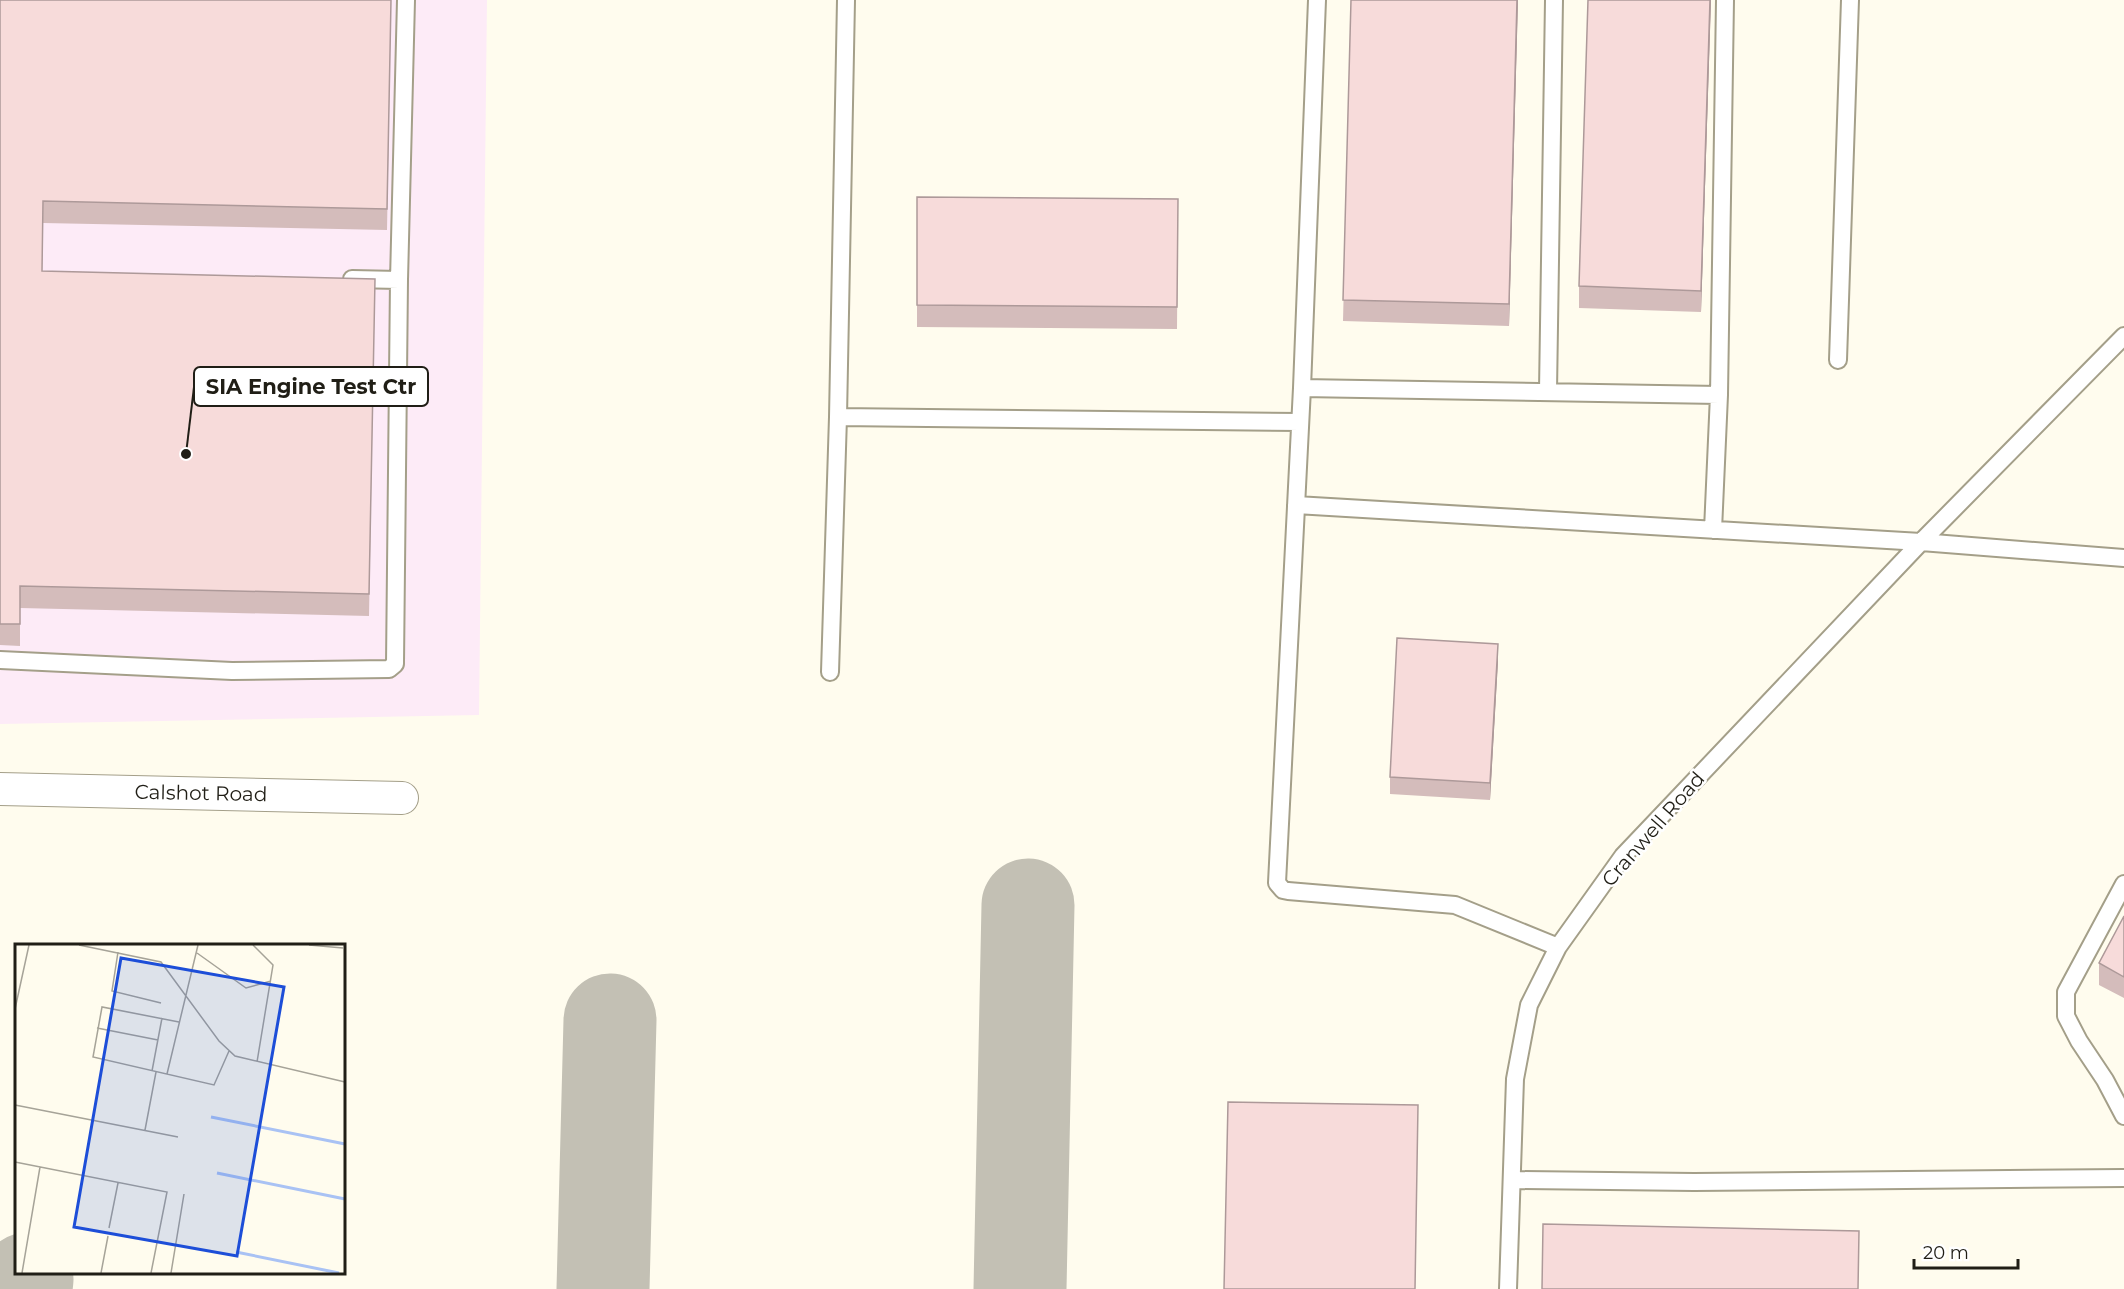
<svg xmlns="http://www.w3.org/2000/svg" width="2124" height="1289" viewBox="0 0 2124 1289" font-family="Montserrat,sans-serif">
	<rect width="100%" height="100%" fill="#fffcee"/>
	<!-- industrial -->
	<path fill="#fdebf7" d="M0,0H487L479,715L0,724Z"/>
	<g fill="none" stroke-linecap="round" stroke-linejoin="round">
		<!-- taxiway -->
		<path stroke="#c3c0b4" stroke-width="93" d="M26,1289L27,1279
			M603,1289L610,1020
			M1020,1289L1028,905"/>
		<defs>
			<path id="lane" d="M1317,0L1302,388L1277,883L1283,890L1288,891L1455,905L1558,947
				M352,279L399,280
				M1838,360L1850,0
				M1302,388L1719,395
				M1548,391L1554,0
				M838,417L1300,422
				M1296,505L1921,542L2124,558
				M1713,530L1719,395L1725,0
				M0,660L232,671L389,669L395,664L399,280L406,0
				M830,672L838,417L846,0
				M2124,884L2066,992V1016L2079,1041L2105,1080L2124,1116
				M1513,1180L1694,1182L2124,1178
				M1508,1289L1515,1079L1529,1005L1558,947L1623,856L1921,542L2124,336"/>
			<path id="street" d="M0,789L402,798"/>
		</defs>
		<!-- lane casing -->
		<use href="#lane" stroke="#a49f89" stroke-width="20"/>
		<!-- street casing -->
		<use href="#street" stroke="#a49f89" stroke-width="34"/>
		<!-- lane -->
		<use href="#lane" stroke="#fff" stroke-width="16"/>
		<!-- street -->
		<use href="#street" stroke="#fff" stroke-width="32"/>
	</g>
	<!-- wall -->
	<path fill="#d4bcbb" d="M0,0H391L387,230L43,223L42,271L375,279L369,616L20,608V646L0,645Z
		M1351,0H1518L1509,326L1343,321Z
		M1711,0L1701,312L1579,308V286Z
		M917,197L1178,199L1177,329L917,327Z
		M1498,661L1490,800L1390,794V777Z
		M2124,916V998L2099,985V963Z"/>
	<!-- shaded-wall -->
	<path fill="#ad9999" d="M1517,0H1518L1509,326V304Z
		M1710,0H1711L1701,312V291Z
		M1498,644V661L1490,800V783Z"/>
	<!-- building -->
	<path fill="#f7dbda" stroke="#ad9999" stroke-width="1.5" d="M0,0H391L387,209L43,201L42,271L375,279L369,594L20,586V624H0Z
		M1351,0H1517L1509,304L1343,300Z
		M1588,0H1710L1701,291L1579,286Z
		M917,197L1178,199L1177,307L917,305Z
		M1397,638L1498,644L1490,783L1390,777Z
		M2124,916V977L2099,963Z
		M1228,1102L1418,1105L1415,1289H1224Z
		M1543,1224L1859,1231L1858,1289H1542Z"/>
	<g text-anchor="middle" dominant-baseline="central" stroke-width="5" stroke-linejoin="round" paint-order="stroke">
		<!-- street labels -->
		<g font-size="20" fill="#201e16" stroke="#fff">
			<text transform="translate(201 793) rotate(1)">Calshot Road</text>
			<text transform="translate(1653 829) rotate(-49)">Cranwell Road</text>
		</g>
	</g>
	<!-- overview -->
	<g transform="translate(15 944)">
		<rect width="330" height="330" fill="#fffcee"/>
		<path fill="none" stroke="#a9c2f4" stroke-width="3" d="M196,173L330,200M202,229L330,255M221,308L324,329"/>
		<path fill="none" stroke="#a6a398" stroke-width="1.5" d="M64,1L146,18L204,97L220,112L330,138M238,1L258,21L242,118M294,1L328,4M103,8L97,47L146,59M182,9L231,44L256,37M0,65L14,1M164,78L87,63L78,113L199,141L214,107M82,84L143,96M137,127L147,74M152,130L183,1M0,161L163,193M130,186L141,128M0,218L152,248L136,329M94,284L103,239M7,329L25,223M86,329L93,292M156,329L169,250"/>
		<path fill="#1d4ed8" fill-opacity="0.15" stroke="#1d4ed8" stroke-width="3" d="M106,14L269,43L222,312L59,283Z"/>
		<rect width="330" height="330" fill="none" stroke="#201e16" stroke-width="3"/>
	</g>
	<!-- callouts -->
	<path fill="none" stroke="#201e16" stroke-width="2" d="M186 454L194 387"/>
	<circle fill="#201e16" stroke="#fff" stroke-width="2" cx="186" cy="454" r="6"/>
	<rect fill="#fff" stroke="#201e16" stroke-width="2" x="194" y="367" width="234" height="39" rx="6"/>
	<g font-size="21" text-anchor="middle" font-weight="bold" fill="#201e16">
		<text x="311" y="394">SIA Engine Test Ctr</text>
	</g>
	<!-- scale -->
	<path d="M1914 1259v9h104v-9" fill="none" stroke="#201e16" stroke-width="3"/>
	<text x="1923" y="1259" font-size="18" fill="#201e16" stroke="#ffffff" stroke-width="4.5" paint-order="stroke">20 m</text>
</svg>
